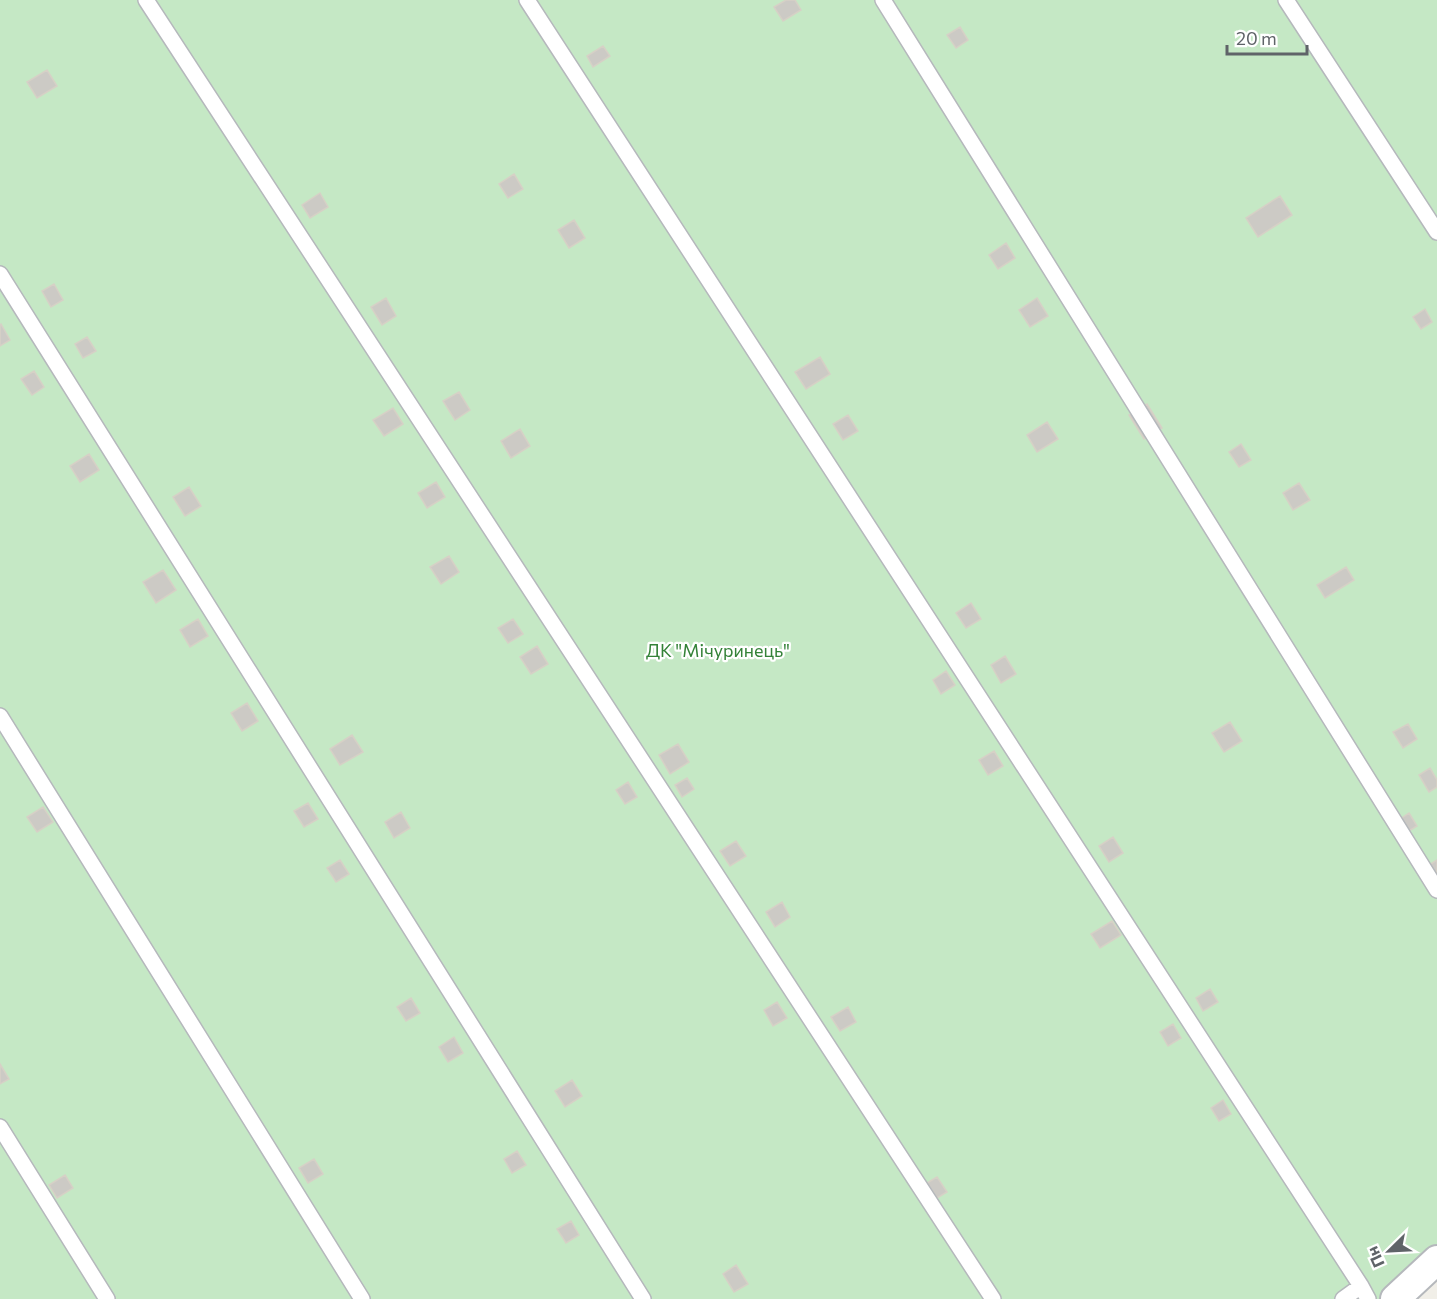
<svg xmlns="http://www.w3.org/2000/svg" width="1437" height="1299" viewBox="0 0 1437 1299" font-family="Commissioner,sans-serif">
	<rect width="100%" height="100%" fill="#f1efe8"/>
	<!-- green -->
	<path fill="#c5e8c5" d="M0,0H1437V1260L1395,1299H0Z"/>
	<!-- building -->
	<path fill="#cccac5" stroke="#d6d1c6" stroke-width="1.5" d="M786,0H795L801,10L783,21L774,7Z
		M960,27L968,40L956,48L947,35Z
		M603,46L610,56L593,67L587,56Z
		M47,70L57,86L37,98L27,82Z
		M514,174L523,189L508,198L499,184Z
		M320,193L328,207L310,218L302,205Z
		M1280,196L1292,215L1258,237L1246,218Z
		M574,220L585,238L569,248L558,230Z
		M1006,243L1015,258L998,269L989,255Z
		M54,284L63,300L51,307L42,291Z
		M386,298L396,316L382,325L371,307Z
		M1037,298L1048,316L1030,327L1019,310Z
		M1425,309L1432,322L1421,329L1413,317Z
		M1,324L10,340L0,346V325Z
		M87,337L96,351L83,358L75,344Z
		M820,357L830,374L806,389L795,372Z
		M34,371L44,387L32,395L21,379Z
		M459,392L470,410L455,420L443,401Z
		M1147,404L1162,428L1144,439L1129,415Z
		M393,408L403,424L384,436L373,420Z
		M848,415L858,431L843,440L833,424Z
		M1047,422L1058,439L1037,452L1027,435Z
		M520,429L530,446L511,458L501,441Z
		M1241,444L1251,460L1239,467L1229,452Z
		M89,454L99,470L80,482L70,466Z
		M436,482L445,497L427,508L418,493Z
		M1299,483L1310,500L1293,510L1283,493Z
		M189,487L201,506L185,516L173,497Z
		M449,556L459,572L441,584L430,567Z
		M1346,567L1354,580L1325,598L1317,585Z
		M163,570L176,590L156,603L143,582Z
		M971,603L981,619L966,628L956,613Z
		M198,619L208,636L190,647L180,630Z
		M513,619L523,634L508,643L498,628Z
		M537,646L548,664L531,674L520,657Z
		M1005,656L1016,674L1001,683L991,665Z
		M946,671L955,685L941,694L933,680Z
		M247,703L258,721L242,731L231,713Z
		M1230,722L1242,741L1224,752L1212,733Z
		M1408,724L1417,739L1403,748L1393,732Z
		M352,735L363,752L340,765L330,749Z
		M678,744L689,762L670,774L659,755Z
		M994,751L1003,766L988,775L979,760Z
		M1430,768L1437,780V787L1429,792L1419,775Z
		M687,778L694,789L682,797L675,785Z
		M628,782L637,797L625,804L616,790Z
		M308,803L318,819L304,827L294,811Z
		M43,807L53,822L37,832L27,817Z
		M401,812L410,828L394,838L385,822Z
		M1409,813L1417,826L1404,834L1396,822Z
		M1113,837L1123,853L1109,862L1099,846Z
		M736,841L746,856L730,866L720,851Z
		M340,860L349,874L336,882L327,868Z
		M1437,860V876L1426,867Z
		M782,902L790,917L775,927L766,912Z
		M1112,921L1121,935L1100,948L1091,934Z
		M1210,989L1218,1002L1203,1011L1196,998Z
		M411,998L420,1013L406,1021L397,1007Z
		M777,1002L787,1018L773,1026L764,1010Z
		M848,1007L856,1022L840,1031L831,1017Z
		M1173,1024L1181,1038L1168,1046L1160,1032Z
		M454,1037L463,1053L448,1062L439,1047Z
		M0,1064L9,1079L0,1084Z
		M572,1080L582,1096L565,1107L555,1091Z
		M1223,1100L1231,1114L1219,1121L1211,1108Z
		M517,1151L526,1165L512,1173L504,1159Z
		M314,1159L323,1174L308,1183L299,1168Z
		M65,1175L73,1188L57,1198L49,1185Z
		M937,1177L947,1192L937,1198L927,1183Z
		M571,1221L579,1235L566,1243L557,1229Z
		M736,1265L748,1284L734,1292L723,1274Z"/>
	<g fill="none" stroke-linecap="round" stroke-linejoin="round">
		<defs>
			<path id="lane" d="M146,0L993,1299
				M527,0L1361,1286L1368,1299
				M883,0L1437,890
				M1286,0L1437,232
				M0,274L643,1299
				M0,716L362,1299
				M0,1127L107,1299
				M1343,1299L1361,1286"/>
			<path id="street" d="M1395,1299L1437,1260"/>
		</defs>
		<!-- lane casing -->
		<use href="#lane" stroke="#b5b8bc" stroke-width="18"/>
		<!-- street casing -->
		<use href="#street" stroke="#b5b8bc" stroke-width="32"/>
		<!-- lane -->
		<use href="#lane" stroke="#fff" stroke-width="15"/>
		<!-- street -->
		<use href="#street" stroke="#fff" stroke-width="28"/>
	</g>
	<g text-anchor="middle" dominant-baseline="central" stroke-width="4.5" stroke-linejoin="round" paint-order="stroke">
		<!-- park labels -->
		<g font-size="18" fill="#348238" stroke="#fff">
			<text x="718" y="650">ДК "Мічуринець"</text>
		</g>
	</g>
	<!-- north arrow -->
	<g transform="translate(1389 1251) rotate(246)" stroke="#ffffff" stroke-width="4.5" paint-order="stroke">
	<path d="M0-4.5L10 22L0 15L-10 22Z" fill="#5f6368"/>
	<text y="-9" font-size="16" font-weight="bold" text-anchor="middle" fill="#5f6368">Пн</text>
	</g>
	<!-- scale -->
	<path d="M1227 45v9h80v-9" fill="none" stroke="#5f6368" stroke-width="3"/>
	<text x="1236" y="45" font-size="18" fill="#5f6368" stroke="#ffffff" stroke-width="4.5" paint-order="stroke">20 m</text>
</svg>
